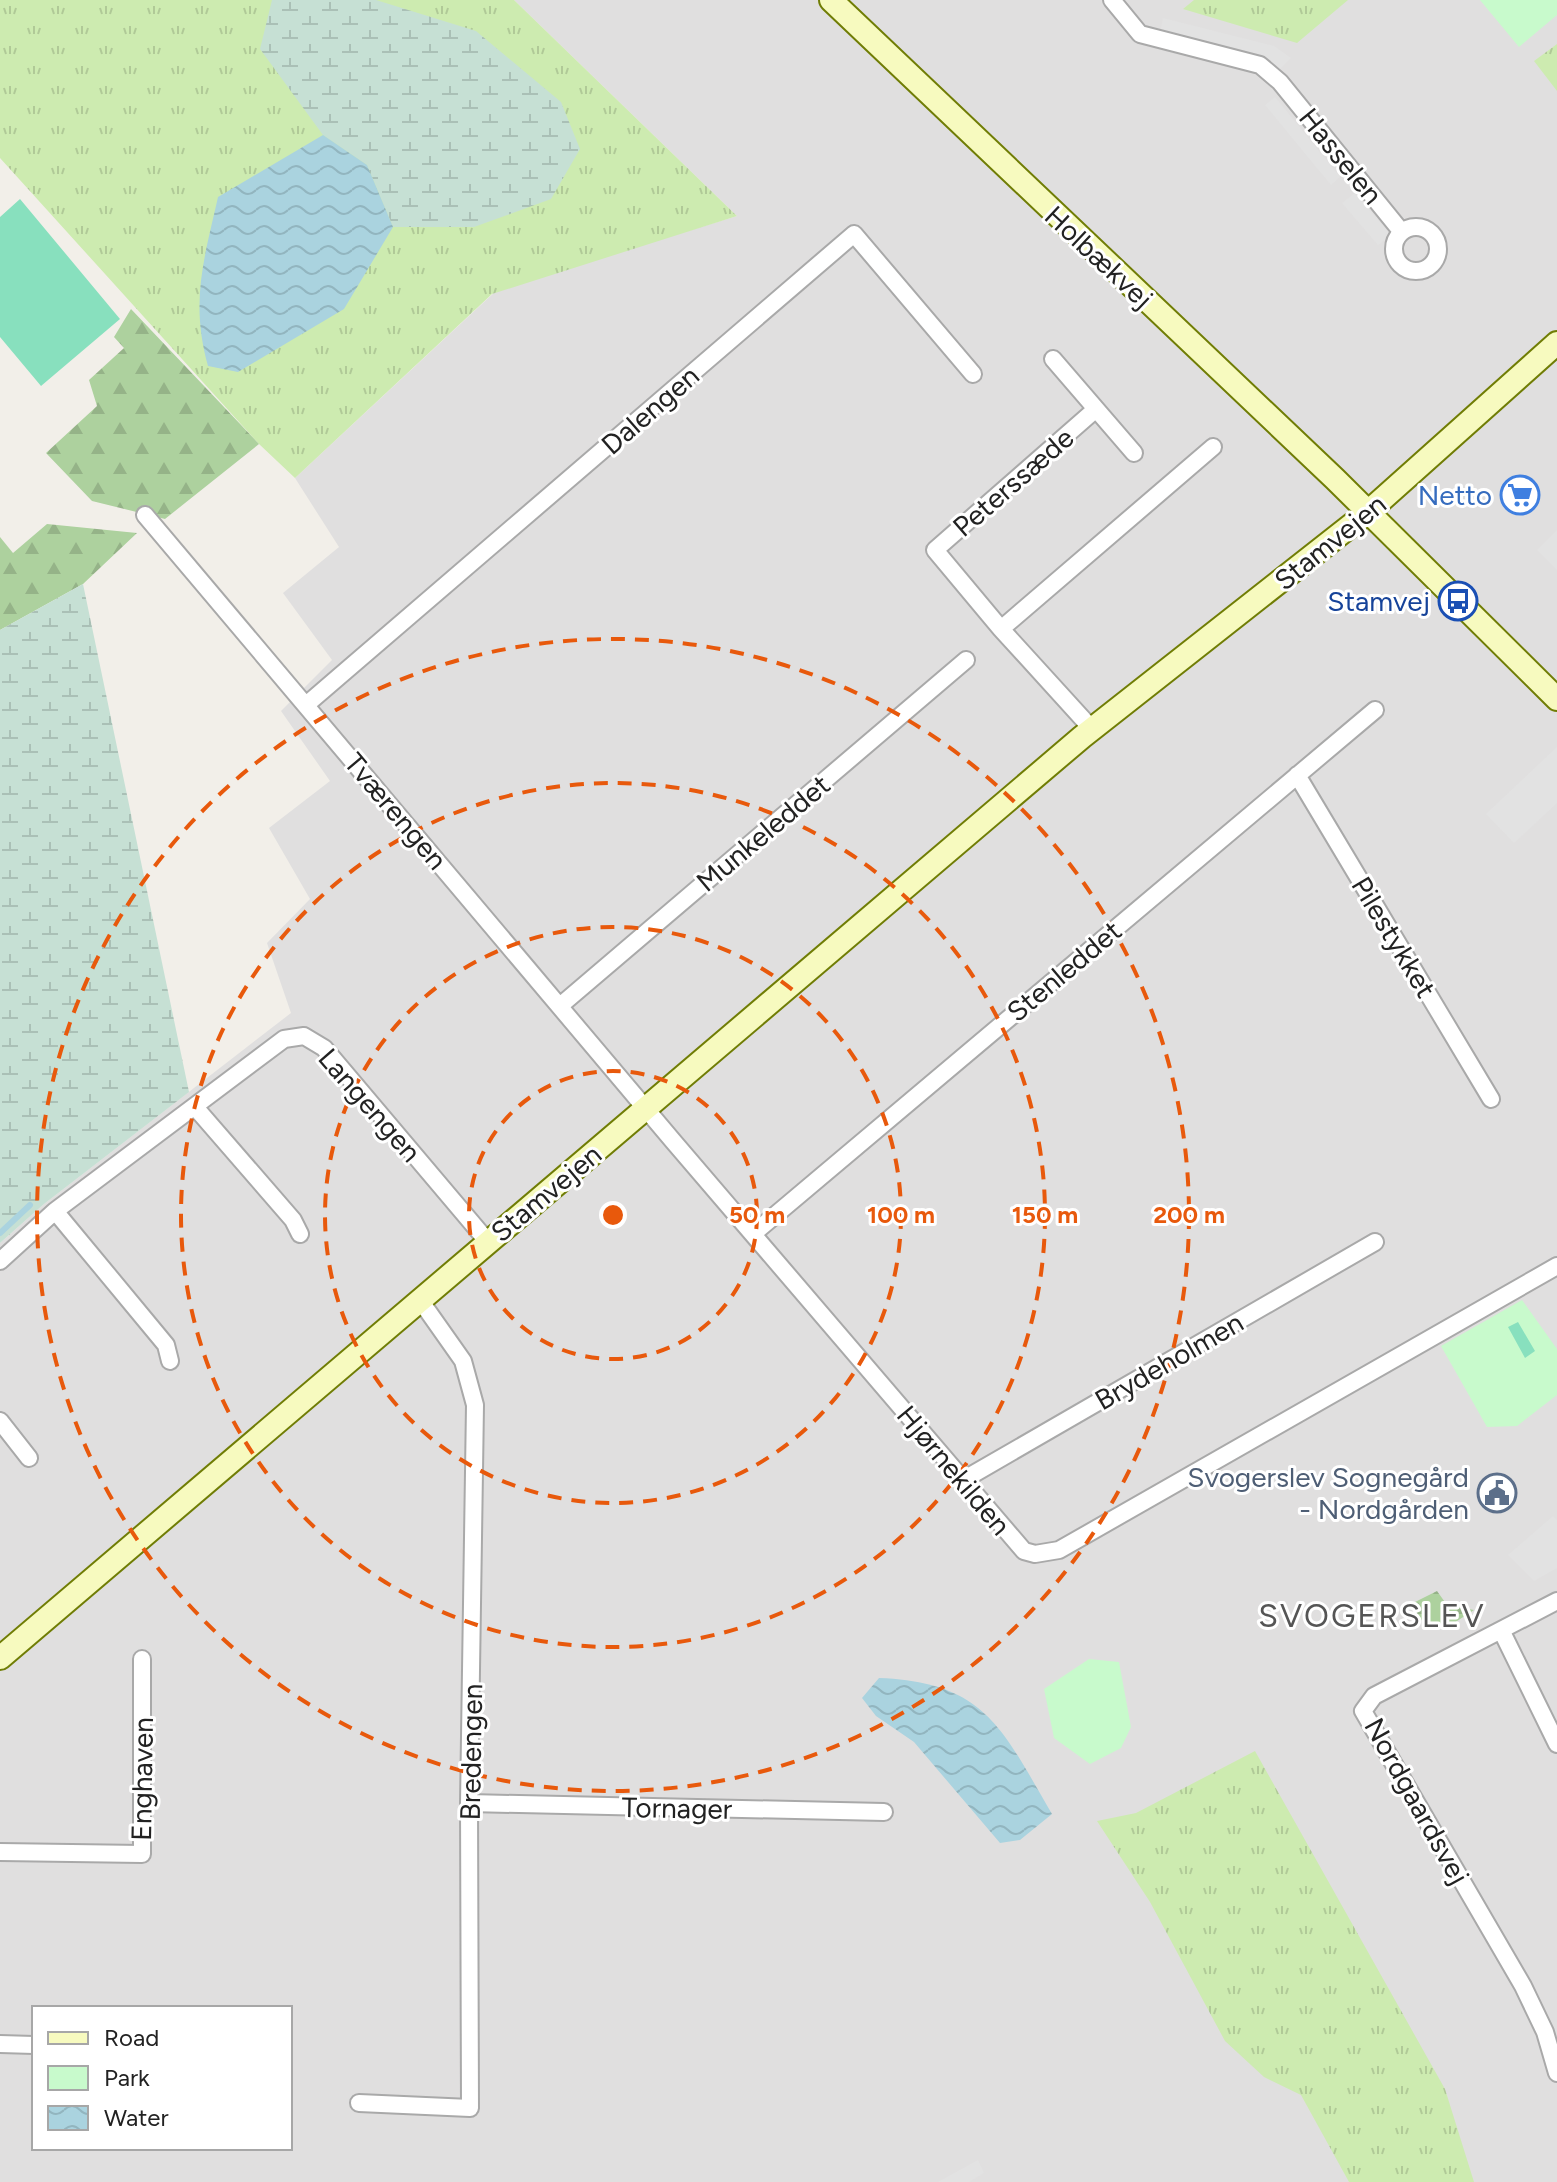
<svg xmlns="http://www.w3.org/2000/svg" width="1557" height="2182" viewBox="0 0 1557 2182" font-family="Figtree,sans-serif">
	<defs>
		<pattern id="grass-tufts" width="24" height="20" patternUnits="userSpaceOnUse" patternTransform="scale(2)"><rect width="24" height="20" fill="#cdebb0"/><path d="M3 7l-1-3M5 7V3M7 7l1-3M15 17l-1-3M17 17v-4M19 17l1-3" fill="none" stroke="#b0c997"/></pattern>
		<pattern id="forest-firs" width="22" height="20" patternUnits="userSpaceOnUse" patternTransform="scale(2)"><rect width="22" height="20" fill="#add19e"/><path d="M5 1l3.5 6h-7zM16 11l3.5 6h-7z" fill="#95b388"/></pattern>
		<pattern id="wetland-marsh" width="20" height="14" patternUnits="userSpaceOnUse" patternTransform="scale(2)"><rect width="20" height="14" fill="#c6e0d4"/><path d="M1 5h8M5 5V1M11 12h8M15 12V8" fill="none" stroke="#aac0b6"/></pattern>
		<pattern id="water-waves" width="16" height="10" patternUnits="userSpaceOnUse" patternTransform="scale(2)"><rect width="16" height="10" fill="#aad3df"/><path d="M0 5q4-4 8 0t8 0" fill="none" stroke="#92b5bf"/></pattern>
	</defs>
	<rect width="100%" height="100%" fill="#f2efe9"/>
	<!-- residential -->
	<path fill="#e0dfdf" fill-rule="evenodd" d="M514,0H1557V2182H0V1243L44,1204L291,1013L267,943L310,899L269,828L330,781L281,711L332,660L283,593L339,547L295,478L498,289L737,216ZM34,2008H290V2148H34Z"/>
	<!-- grass -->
	<path fill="url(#grass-tufts)" d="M0,0H514L737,216L492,294L295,478L259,444L0,158Z
		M1194,0H1348L1297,43L1183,9Z
		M1557,44V91L1534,61Z
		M1255,1751L1445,2089L1474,2182H1349L1301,2095L1264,2077L1225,2041L1150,1902L1097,1821L1136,1813Z"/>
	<!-- forest -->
	<path fill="url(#forest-firs)" d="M131,309L259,444L165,519L92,501L46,453L97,406L89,380L124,348L114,337Z
		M47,524L137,533L83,584L0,630V537L13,553Z
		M1437,1591L1447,1605L1474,1610L1454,1623L1428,1630L1411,1604Z"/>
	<!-- wetland -->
	<path fill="url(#wetland-marsh)" d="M272,0H376L476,31L561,102L580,149L551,199L474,227H393L367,165L323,135L260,49Z
		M83,584L189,1092L44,1204L0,1243V630Z"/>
	<!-- park -->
	<path fill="#c8facc" d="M1480,0H1557V15L1519,47Z
		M1522,1300L1557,1349V1395L1517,1426L1487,1427L1441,1346Z
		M1089,1659L1119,1662L1131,1727L1121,1748L1090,1764L1054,1738L1044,1689Z"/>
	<!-- pitch -->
	<path fill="#88e0be" d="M20,199L120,319L41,386L0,337V217Z
		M1518,1322L1535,1351L1525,1358L1508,1327Z"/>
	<!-- parking -->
	<path fill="#e2e2e2" d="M1163,18L1274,46L1291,58L1280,69L1265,59L1160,34Z
		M1275,97L1340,177L1331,185L1265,105Z
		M1355,193L1391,235L1378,245L1342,203Z
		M1557,530V570L1537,550Z
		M1557,747V803L1514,843L1486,814Z
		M1553,1516L1557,1520V1568L1534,1581L1508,1555Z
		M978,2160L984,2173L969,2182H938Z"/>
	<!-- water -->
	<path fill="url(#water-waves)" d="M323,135L367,165L393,227L344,309L238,372L208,366C190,301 204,260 218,197Z
		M879,1678C987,1682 1003,1731 1052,1814L1020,1840L1000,1843L914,1742L876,1716L862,1698Z"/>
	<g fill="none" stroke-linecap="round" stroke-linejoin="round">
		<!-- stream -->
		<path stroke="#aad3df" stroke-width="6" d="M0,1233L30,1205"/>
		<defs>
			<path id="street" d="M1112,0L1140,34L1260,65L1280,82L1401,231
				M1394 249a22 22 0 1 1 44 0a22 22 0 1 1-44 0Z
				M1053,359L1134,453
				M145,515L673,1141L1024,1551L1035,1554L1059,1550L1557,1266
				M1001,629L935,550L1096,409
				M306,705L854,234L973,374
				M1092,729L1001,629L1213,447
				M1297,775L1491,1099
				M561,1005L966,660
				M195,1107L293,1220L300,1234
				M55,1211L166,1345L170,1361
				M754,1233L1375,710
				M0,1261L55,1211L284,1039L304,1036L324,1048L488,1242
				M0,1421L29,1458
				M963,1480L1375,1242
				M1557,1601L1374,1696L1363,1711L1523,1986L1545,2032L1557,2073
				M1502,1632L1557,1744
				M469,1803L884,1812
				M0,1852L142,1854V1659
				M0,2044L34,2045
				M359,2103L470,2108L469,1803L475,1405L463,1361L420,1300"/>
			<path id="secondary" d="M831,0L1335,479L1557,699
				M0,1658L1082,737L1368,512L1557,343"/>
		</defs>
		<!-- street casing -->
		<use href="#street" stroke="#a9a9a9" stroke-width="20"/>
		<!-- secondary casing -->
		<use href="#secondary" stroke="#707d05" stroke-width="26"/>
		<!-- street -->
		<use href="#street" stroke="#fff" stroke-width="16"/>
		<!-- secondary -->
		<use href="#secondary" stroke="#f7fabf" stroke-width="22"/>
	</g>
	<!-- distance rings -->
	<g fill="none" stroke="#e8590c" stroke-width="4" stroke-dasharray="14 10">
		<circle cx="613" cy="1215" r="144"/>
		<circle cx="613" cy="1215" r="288"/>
		<circle cx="613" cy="1215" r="432"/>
		<circle cx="613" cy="1215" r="576"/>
	</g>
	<!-- icons -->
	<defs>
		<symbol id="supermarket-ring" viewBox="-11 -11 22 22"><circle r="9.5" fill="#fff" stroke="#3f7fe0" stroke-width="1.5"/><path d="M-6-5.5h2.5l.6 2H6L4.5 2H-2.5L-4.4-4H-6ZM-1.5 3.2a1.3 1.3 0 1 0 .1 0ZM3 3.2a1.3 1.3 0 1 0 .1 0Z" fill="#3f7fe0"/></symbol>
		<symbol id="bus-ring" viewBox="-11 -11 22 22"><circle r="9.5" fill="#fff" stroke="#1a4fb4" stroke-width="1.5"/><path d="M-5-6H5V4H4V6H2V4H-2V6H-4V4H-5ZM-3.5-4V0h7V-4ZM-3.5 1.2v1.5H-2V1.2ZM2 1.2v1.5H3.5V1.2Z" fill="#1a4fb4"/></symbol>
		<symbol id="civic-ring" viewBox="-11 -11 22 22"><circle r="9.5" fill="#fff" stroke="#5c6f8a" stroke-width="1.5"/><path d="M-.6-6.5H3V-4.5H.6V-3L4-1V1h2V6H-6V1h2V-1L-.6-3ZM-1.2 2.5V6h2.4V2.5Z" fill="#5c6f8a"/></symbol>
	</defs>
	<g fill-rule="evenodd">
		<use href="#supermarket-ring" x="1498" y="473" width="44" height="44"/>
		<use href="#bus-ring" x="1436" y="579" width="44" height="44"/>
		<use href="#civic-ring" x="1475" y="1471" width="44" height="44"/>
	</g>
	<g text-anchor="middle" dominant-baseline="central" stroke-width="6" stroke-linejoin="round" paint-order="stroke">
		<!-- street labels -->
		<g font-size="28" fill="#222" stroke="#fff">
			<text transform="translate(1341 156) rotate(51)">Hasselen</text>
			<text transform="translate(1099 257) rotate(43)">Holbækvej</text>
			<text transform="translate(650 410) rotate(-41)">Dalengen</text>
			<text transform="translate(1013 482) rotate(-41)">Peterssæde</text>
			<text transform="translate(1330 542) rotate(-39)">Stamvejen</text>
			<text transform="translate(396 811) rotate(50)">Tværengen</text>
			<text transform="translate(763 833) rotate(-40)">Munkeleddet</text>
			<text transform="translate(1394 937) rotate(59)">Pilestykket</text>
			<text transform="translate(1064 971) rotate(-40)">Stenleddet</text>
			<text transform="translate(370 1105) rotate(49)">Langengen</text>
			<text transform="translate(546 1193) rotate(-40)">Stamvejen</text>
			<text transform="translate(1169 1361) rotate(-30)">Brydeholmen</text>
			<text transform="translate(954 1470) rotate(50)">Hjørnekilden</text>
			<text transform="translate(471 1752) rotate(-89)">Bredengen</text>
			<text transform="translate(142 1779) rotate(-89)">Enghaven</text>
			<text transform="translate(1417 1801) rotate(61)">Nordgaardsvej</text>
			<text transform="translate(677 1808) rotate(1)">Tornager</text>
		</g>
		<!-- shop labels -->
		<g font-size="28" fill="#366cbe" stroke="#fff" text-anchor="end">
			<text x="1492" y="495">Netto</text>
		</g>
		<!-- transit labels -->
		<g font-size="28" fill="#164399" stroke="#fff" text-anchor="end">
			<text x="1430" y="601">Stamvej</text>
		</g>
		<!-- service labels -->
		<g font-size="28" fill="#4e5e75" stroke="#fff" text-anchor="end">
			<text x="1469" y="1477">Svogerslev Sognegård<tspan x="1469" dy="32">- Nordgården</tspan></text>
		</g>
		<!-- quarter labels -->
		<g font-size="32" letter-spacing="2" fill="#555" stroke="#fff">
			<text x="1372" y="1616">SVOGERSLEV</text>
		</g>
	</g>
	<circle cx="613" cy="1215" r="12" fill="#e8590c" stroke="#fff" stroke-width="4"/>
	<g font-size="24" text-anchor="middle" font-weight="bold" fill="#e8590c" stroke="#fff" stroke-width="6" stroke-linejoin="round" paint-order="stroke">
		<text x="757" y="1223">50 m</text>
		<text x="901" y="1223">100 m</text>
		<text x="1045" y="1223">150 m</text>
		<text x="1189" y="1223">200 m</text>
	</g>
	<!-- legend -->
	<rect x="32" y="2006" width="260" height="144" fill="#ffffff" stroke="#a7a7a7" stroke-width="2"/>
	<rect x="48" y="2032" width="40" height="12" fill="#f7fabf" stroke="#a7a7a7" stroke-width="2"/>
	<text x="104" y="2046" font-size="24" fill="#222222">Road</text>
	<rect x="48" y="2066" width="40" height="24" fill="#c8facc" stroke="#a7a7a7" stroke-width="2"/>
	<text x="104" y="2086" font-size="24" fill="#222222">Park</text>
	<rect x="48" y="2106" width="40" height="24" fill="url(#water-waves)" stroke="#a7a7a7" stroke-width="2"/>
	<text x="104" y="2126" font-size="24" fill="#222222">Water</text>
</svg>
